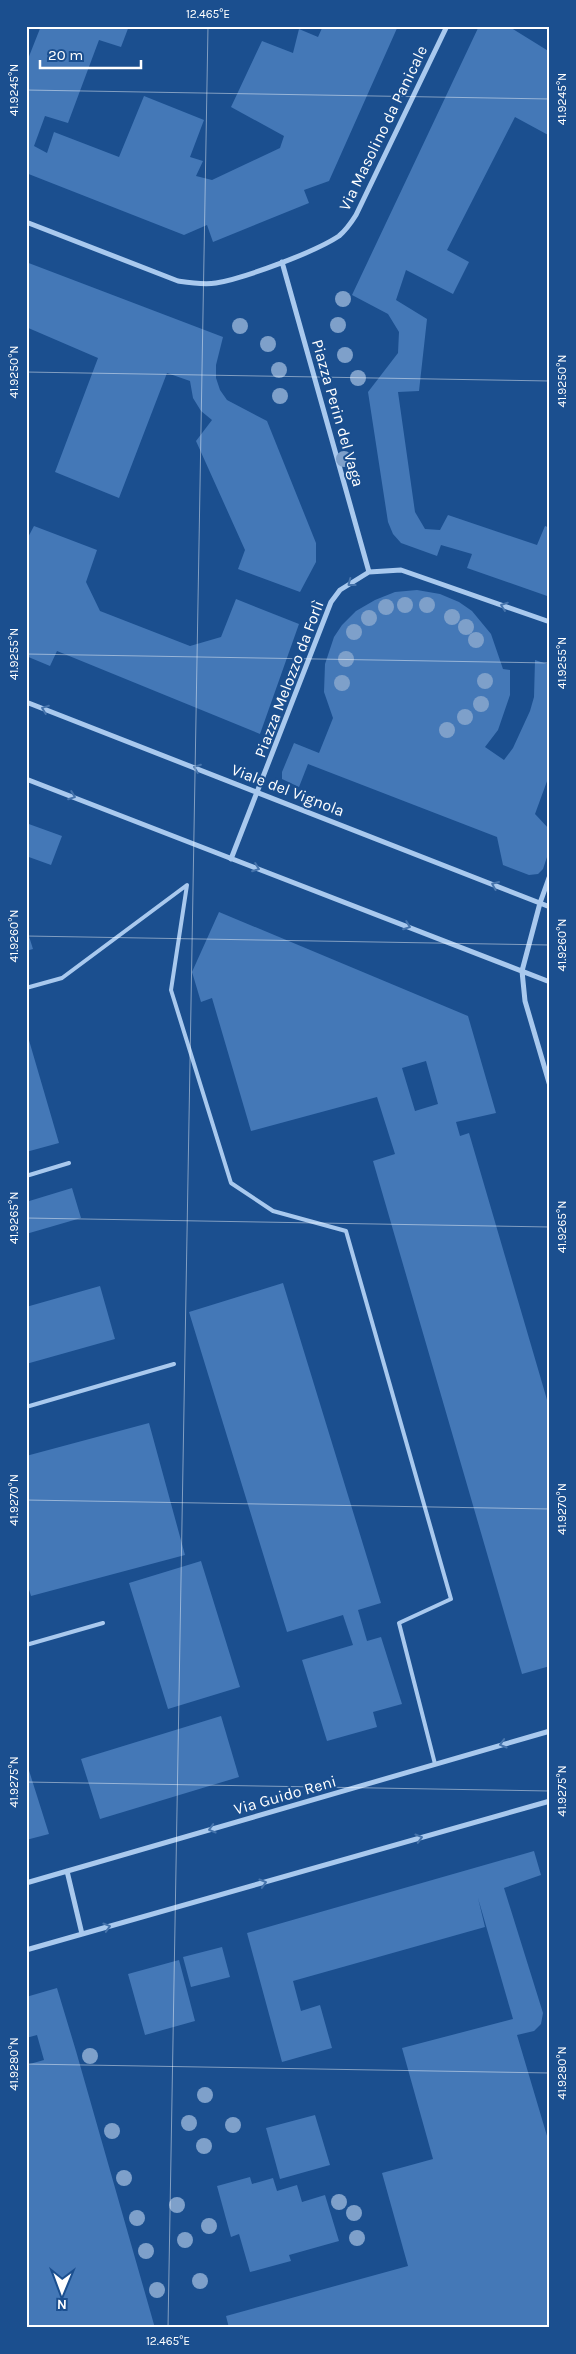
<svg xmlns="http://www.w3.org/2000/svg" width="576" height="2354" viewBox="0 0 576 2354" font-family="Karla,sans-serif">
	<rect width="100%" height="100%" fill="#1b4f8f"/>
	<!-- building -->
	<path fill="#4478b7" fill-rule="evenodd" d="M41,26H129L121,47L99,40L68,123L45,116L34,146L47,153L54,132L119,157L144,96L204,120L190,157L203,161L196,176L212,180L280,148L284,136L231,107L262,41L293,53L299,29L318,37L323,26H398L329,181L304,190L309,203L213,242L207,225L184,235L26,173V64Z
		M479,26H508L550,52V136L515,117L447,250L469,262L453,294L406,270L396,300L427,319L419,391L398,392L415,512L425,529L440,530L448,515L537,545L545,526L550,528V597L467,568L472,554L441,545L437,556L401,543L393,534L388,522L368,392L398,353L399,332L388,314L352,295Z
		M26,262L223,337L216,365V378L220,390L227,400L267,421L316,543V562L300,592L238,569L245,550L196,441L212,420L201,411L193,398L190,381L167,373L119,498L55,472L98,358L26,327Z
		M34,526L97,550L86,582L100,611L190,646L221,637L236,599L299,624L260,734L57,651L50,666L26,656V541Z
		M417,590L440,594L459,602L472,611L491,634L503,669L510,670V695L498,730L485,747L504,760L513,748L530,711L534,697L535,660L550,665V773L535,814L550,830V848L543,869L538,874L529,875L503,865L497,837L308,764L299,787L282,779V772L294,743L319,753L333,718L324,692L325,664L334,637L342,625L356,611L375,600L395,592Z
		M26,823L62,836L51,865L26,856Z
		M219,912L468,1016L496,1113L456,1122L460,1136L469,1133L550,1410V1666L522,1674L373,1161L395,1154L377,1097L251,1131L212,998L201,1002L192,972ZM426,1061L438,1104L415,1111L402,1068Z
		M26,927L33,949L26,951Z
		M26,1030L59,1143L26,1152Z
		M72,1188L81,1218L26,1234V1202Z
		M283,1283L381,1603L358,1610L367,1641L381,1637L402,1704L373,1712L377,1727L327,1741L302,1660L353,1645L343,1615L287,1632L189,1312Z
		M100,1286L115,1339L26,1364V1307Z
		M149,1423L185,1555L31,1596L26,1580V1456Z
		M201,1561L240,1687L168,1709L129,1583Z
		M221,1716L239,1777L100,1819L81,1759Z
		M26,1761L49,1834L26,1840Z
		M534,1851L541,1875L504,1888L543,2013L541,2024L534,2031L517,2035L550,2146V2328H229L226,2316L408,2266L382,2173L433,2159L402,2048L513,2019L478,1898L485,1927L293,1981L301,2011L320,2005L332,2048L282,2062L247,1933Z
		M222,1947L230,1977L191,1987L183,1957Z
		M179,1960L195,2021L145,2035L128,1974Z
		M57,1988L76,2051L155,2328H26V2065L44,2060L37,2035L26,2038V1997Z
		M315,2115L330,2165L280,2179L266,2128Z
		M250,2177L252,2184L273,2178L277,2191L297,2185L302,2202L325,2195L339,2241L289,2255L291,2261L250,2272L239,2234L231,2237L217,2186Z"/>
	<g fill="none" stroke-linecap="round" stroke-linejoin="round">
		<!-- lane -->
		<path stroke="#a9c9ee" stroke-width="4" d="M26,988L62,978L187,885L171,990L231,1183L273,1211L346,1231L451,1599L399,1623L435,1764
			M26,1176L69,1163
			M26,1407L174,1364
			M26,1645L103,1623"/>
		<!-- street -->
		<path stroke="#a9c9ee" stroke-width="5" d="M26,222L178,281C191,283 203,285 216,283C245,278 315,252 339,236C346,230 351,223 356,215L447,26
			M282,262L369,572
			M26,702L550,907
			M26,779L550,982
			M231,859L331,602L340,590L369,572L401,570L550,622
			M550,875L540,903L522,971L525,1001L550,1086
			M67,1871L82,1934
			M26,1883L550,1731
			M26,1950L550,1801"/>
	</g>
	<!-- trees -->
	<g fill="#7ea0ca">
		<circle cx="343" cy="299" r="8"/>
		<circle cx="338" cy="325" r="8"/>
		<circle cx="240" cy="326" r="8"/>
		<circle cx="268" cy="344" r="8"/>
		<circle cx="345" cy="355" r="8"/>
		<circle cx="279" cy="370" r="8"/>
		<circle cx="358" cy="378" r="8"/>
		<circle cx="280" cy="396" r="8"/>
		<circle cx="344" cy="459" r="8"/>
		<circle cx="405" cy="605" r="8"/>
		<circle cx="427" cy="605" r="8"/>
		<circle cx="386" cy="607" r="8"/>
		<circle cx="452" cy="617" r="8"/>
		<circle cx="369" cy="618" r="8"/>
		<circle cx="466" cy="627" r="8"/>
		<circle cx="354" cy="632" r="8"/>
		<circle cx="476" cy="640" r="8"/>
		<circle cx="346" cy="659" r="8"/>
		<circle cx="485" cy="681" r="8"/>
		<circle cx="342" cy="683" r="8"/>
		<circle cx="481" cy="704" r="8"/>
		<circle cx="465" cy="717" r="8"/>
		<circle cx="447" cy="730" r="8"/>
		<circle cx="90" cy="2056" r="8"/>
		<circle cx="205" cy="2095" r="8"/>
		<circle cx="189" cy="2123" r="8"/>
		<circle cx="233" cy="2125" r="8"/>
		<circle cx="112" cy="2131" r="8"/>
		<circle cx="204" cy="2146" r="8"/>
		<circle cx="124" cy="2178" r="8"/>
		<circle cx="339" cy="2202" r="8"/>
		<circle cx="177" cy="2205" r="8"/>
		<circle cx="354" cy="2213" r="8"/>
		<circle cx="137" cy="2218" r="8"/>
		<circle cx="209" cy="2226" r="8"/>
		<circle cx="357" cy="2238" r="8"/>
		<circle cx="185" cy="2240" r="8"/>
		<circle cx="146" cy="2251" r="8"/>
		<circle cx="200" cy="2281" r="8"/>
		<circle cx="157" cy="2290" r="8"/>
	</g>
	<!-- one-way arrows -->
	<defs><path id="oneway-chevron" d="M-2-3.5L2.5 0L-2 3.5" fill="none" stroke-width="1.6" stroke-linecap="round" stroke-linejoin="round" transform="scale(1.25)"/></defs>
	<g stroke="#4674ac">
		<use href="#oneway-chevron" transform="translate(351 583) rotate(143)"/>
		<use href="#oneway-chevron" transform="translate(504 606) rotate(-161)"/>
		<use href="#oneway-chevron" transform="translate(45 709) rotate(-159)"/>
		<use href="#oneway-chevron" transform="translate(197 768) rotate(-159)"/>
		<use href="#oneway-chevron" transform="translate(72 796) rotate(21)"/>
		<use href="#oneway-chevron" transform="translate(256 868) rotate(21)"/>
		<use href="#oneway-chevron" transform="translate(495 885) rotate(-157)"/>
		<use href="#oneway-chevron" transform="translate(407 926) rotate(21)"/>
		<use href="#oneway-chevron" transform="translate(503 1744) rotate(164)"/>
		<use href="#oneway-chevron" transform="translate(212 1829) rotate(164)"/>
		<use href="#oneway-chevron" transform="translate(419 1838) rotate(-16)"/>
		<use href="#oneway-chevron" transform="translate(263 1883) rotate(-16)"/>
		<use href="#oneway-chevron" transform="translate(107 1927) rotate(-16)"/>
	</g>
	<!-- ticks -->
	<path fill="none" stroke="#fff" stroke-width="1" stroke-opacity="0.45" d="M26,90L550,99M26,372L550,381M26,654L550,663M26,936L550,945M26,1218L550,1227M26,1500L550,1509M26,1782L550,1791M26,2064L550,2073M168,2328L208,26"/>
	<g text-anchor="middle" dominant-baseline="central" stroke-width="4" stroke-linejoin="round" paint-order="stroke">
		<!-- street labels -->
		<g font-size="16" fill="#fff" stroke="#1b4f8f">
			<text transform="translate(383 128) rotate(-64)">Via Masolino da Panicale</text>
			<text transform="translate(338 413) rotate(74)">Piazza Perin del Vaga</text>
			<text transform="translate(289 679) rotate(-69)">Piazza Melozzo da Forlì</text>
			<text transform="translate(288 790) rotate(21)">Viale del Vignola</text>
			<text transform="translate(285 1795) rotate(-16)">Via Guido Reni</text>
		</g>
	</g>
	<!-- border -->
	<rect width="576" height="2354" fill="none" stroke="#1b4f8f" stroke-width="55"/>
	<!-- north arrow -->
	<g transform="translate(62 2292) rotate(181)" stroke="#1b4f8f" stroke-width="4" paint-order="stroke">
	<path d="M0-4L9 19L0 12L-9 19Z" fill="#ffffff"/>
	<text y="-8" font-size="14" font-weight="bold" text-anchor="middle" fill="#ffffff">N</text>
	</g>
	<!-- scale -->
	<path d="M40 60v8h101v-8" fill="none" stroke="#ffffff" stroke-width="2.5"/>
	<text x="48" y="60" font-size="15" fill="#ffffff" stroke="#1b4f8f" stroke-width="4" paint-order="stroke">20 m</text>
	<rect x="28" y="28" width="520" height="2298" fill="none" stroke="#fff" stroke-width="2"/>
	<g font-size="12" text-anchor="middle" fill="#fff">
		<text x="208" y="18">12.465°E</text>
		<text transform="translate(14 90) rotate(-90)" y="4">41.9245°N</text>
		<text transform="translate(562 99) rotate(-90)" y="4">41.9245°N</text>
		<text transform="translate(14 372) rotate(-90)" y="4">41.9250°N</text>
		<text transform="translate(562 381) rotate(-90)" y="4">41.9250°N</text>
		<text transform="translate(14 654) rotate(-90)" y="4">41.9255°N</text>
		<text transform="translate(562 663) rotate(-90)" y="4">41.9255°N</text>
		<text transform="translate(14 936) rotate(-90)" y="4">41.9260°N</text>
		<text transform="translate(562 945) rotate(-90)" y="4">41.9260°N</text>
		<text transform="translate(14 1218) rotate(-90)" y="4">41.9265°N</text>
		<text transform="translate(562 1227) rotate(-90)" y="4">41.9265°N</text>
		<text transform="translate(14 1500) rotate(-90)" y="4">41.9270°N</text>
		<text transform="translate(562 1509) rotate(-90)" y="4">41.9270°N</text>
		<text transform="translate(14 1782) rotate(-90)" y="4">41.9275°N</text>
		<text transform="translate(562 1791) rotate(-90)" y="4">41.9275°N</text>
		<text transform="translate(14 2064) rotate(-90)" y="4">41.9280°N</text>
		<text transform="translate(562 2073) rotate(-90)" y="4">41.9280°N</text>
		<text x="168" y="2345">12.465°E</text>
	</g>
</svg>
